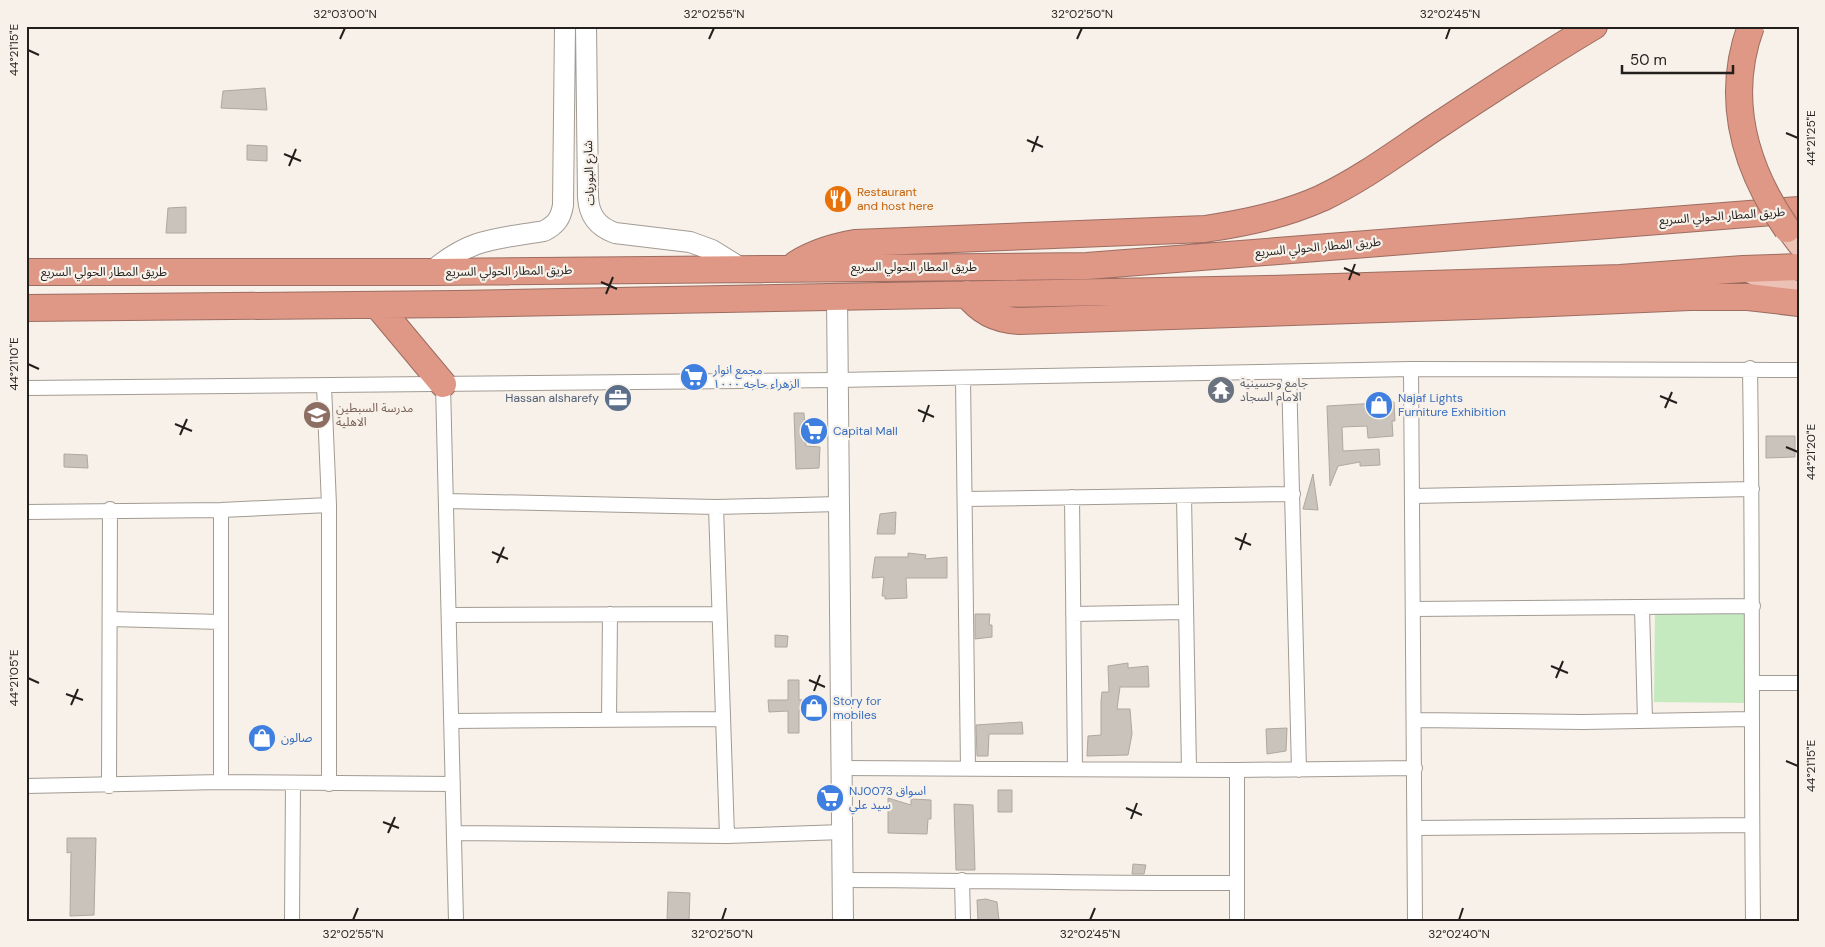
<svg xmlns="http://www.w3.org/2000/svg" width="1825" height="947" viewBox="0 0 1825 947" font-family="'DM Sans','Noto Sans Arabic',sans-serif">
	<rect width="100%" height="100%" fill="#f7f1e9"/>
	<!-- green -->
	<path fill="#c5eabf" d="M1655,610L1747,611L1746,703L1654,702Z"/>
	<!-- building -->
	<path fill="#c9c3bb" stroke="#aea8a1" d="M265,88L267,110L221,108L223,91Z
		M247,145L267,146V161L247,160Z
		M186,207V233H166L168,208Z
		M1394,402L1395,421H1392L1393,436L1368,438L1367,426L1342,427L1343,451L1379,449L1380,465L1360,466V462L1338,466L1330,486L1327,406Z
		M794,413H804L806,446L820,447L819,468L796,469Z
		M1766,436H1795V457L1766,458Z
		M64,454L87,455L88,468L64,467Z
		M1313,474L1318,510L1303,509Z
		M896,512L895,534H877L880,514Z
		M908,553L926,555L925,559L947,557V578H906L907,598L885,599V596H882L884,577L872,578L875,557H908Z
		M975,614H990L989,625H992V637L975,639Z
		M775,635L788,636L787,647H775Z
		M1128,663V668L1148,666L1149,687H1120L1117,709H1130L1132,734L1128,755L1087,756L1088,736L1101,735V701L1102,692H1109L1108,666Z
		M788,680H799V700L820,699V710L799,711V733H788V711L769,712L768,700H788Z
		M1022,722L1023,734H989L988,756H977L976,725Z
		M1287,728L1286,751L1267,754L1266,729Z
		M998,790H1012V812H998Z
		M888,798L911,805V799L931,800V819H928L927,834L888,833Z
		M954,804L973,805L975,870H956Z
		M67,838H96L94,915L70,916L71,852L67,853Z
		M1133,864L1146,865L1144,874H1132Z
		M668,892L690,893L689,921H667Z
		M986,899L997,902L999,920L978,921L977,900Z"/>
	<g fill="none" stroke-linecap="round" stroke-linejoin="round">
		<defs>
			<path id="street" d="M1750,368C1753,553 1751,737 1753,921
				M1411,369L1415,921
				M1289,373L1299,770
				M963,378L968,769
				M443,384L456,921
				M324,386L329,505V784
				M26,388L837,380L1411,369L1799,370
				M1184,496L1189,770
				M1413,496L1752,489
				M1072,497L1075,769
				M965,499L1293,494
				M448,501L716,507L839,504
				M716,507L727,836
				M221,510V782
				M26,512L221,510L329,505
				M1642,608L1645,721
				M1414,609L1753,606
				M1073,614L1186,612
				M450,615L719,614
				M110,619L221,622
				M1753,683H1799
				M609,720L610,614
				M1415,720L1583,722L1751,719
				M452,721L723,719
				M842,768L1237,770L1415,768
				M1237,770V921
				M26,786L221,782L453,784
				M109,786L110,509
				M1415,828L1752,825
				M454,833L727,836L843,832
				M843,880C974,880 1105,884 1237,883
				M962,880L963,921
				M292,921L293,783"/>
			<path id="secondary" d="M586,26L588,197C589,216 598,227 615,233L690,242L712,250L741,268
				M431,272C470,238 496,239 544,231C556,225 561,218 563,205L565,26
				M837,297L843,921"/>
			<path id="primary" d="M1787,229L1799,245
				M1744,269L1799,294"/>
			<path id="highway" d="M796,264C815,252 834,247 855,243L1205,229C1245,223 1284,215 1322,198C1362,179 1398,152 1434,128C1487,93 1540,58 1594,26
				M26,272H431L1087,266L1799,210
				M967,294C980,312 997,320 1019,321L1504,305L1690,297H1748L1799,303
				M377,305L443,384
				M26,308L457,304L1267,289L1620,278L1743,269L1799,267"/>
		</defs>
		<!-- street casing -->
		<use href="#street" stroke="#a19b94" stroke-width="16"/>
		<!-- secondary casing -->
		<use href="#secondary" stroke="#a19b94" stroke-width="22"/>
		<!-- primary casing -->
		<use href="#primary" stroke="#9d6d61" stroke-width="24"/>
		<!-- highway casing -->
		<use href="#highway" stroke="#9d6d61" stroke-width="28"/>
		<!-- street -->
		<use href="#street" stroke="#fff" stroke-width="14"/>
		<!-- secondary -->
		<use href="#secondary" stroke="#fff" stroke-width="20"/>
		<!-- primary -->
		<use href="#primary" stroke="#ecc1b6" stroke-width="22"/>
		<!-- highway -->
		<use href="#highway" stroke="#df9786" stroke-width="26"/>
		<defs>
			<path id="highway-bridge" d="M1751,26C1724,100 1745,168 1787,229"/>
		</defs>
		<!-- highway-bridge casing -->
		<use href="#highway-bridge" stroke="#9d6d61" stroke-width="28" stroke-linecap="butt"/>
		<!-- highway-bridge -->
		<use href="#highway-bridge" stroke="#df9786" stroke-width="26"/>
	</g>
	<!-- ticks -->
	<path fill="none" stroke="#221f1d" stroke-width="2" d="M340,39L345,28M709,39L714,28M1077,39L1082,28M1446,39L1450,28M28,50L39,55M1786,133L1798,138M1027,140L1043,147M1032,152L1038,136M284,154L301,161M289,166L296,149M1344,268L1360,275M1349,280L1355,264M601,282L617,289M606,294L613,277M28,364L39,369M1660,396L1677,403M1665,408L1672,392M918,410L934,417M923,422L929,405M175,424L192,431M180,435L187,419M1786,447L1798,452M1235,538L1251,545M1240,550L1246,533M492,552L508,559M497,563L504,547M1551,666L1568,673M28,678L39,683M1556,678L1563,661M809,680L825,687M814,691L820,675M66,694L83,700M71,705L78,689M1786,761L1798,766M1126,808L1142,815M1131,819L1137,803M383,822L399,828M388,833L395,817M353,920L358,908M722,920L726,908M1090,920L1095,908M1459,920L1463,908"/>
	<!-- icons -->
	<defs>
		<symbol id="restaurant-disc" viewBox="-11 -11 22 22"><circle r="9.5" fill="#e8710a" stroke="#f7f1e9"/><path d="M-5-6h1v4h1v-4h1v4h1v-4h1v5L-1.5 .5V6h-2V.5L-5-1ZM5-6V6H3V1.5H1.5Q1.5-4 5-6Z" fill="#fff"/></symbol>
		<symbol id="supermarket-disc" viewBox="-11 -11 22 22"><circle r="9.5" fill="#3f7fe0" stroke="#f7f1e9"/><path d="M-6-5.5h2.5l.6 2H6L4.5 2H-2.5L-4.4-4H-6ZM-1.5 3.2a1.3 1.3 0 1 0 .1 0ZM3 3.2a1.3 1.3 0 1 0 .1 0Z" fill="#fff"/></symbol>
		<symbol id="temple-disc" viewBox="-11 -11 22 22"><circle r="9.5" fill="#6b7280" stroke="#f7f1e9"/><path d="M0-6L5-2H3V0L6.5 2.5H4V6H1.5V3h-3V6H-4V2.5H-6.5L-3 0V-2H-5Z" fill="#fff"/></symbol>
		<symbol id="office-disc" viewBox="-11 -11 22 22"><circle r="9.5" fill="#5c6f8a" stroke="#f7f1e9"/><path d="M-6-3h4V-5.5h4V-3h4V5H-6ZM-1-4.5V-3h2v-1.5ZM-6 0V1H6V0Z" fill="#fff"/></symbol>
		<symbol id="shop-disc" viewBox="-11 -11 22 22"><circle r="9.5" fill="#3f7fe0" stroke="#f7f1e9"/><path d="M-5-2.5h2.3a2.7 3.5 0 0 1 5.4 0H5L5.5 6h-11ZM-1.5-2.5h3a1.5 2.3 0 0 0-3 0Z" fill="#fff"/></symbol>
		<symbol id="school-disc" viewBox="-11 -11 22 22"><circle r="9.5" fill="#8d6e63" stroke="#f7f1e9"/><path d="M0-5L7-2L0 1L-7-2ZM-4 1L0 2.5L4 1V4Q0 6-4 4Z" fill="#fff"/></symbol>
	</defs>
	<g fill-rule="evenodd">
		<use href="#restaurant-disc" x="822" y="183" width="32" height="32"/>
		<use href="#supermarket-disc" x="678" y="361" width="32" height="32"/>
		<use href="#temple-disc" x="1205" y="374" width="32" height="32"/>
		<use href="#office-disc" x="602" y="382" width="32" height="32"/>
		<use href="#shop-disc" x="1363" y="389" width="32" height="32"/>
		<use href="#school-disc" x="301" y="399" width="32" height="32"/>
		<use href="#supermarket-disc" x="798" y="415" width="32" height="32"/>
		<use href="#shop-disc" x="798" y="692" width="32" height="32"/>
		<use href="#shop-disc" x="246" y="722" width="32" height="32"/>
		<use href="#supermarket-disc" x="814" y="782" width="32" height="32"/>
	</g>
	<g text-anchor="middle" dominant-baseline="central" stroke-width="4.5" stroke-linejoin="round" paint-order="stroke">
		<!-- street labels -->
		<g font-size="12" fill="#221f1d" stroke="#f7f1e9">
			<text transform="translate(589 173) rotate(-92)">شارع البوريات</text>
			<text transform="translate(1722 216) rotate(-4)">طريق المطار الحولي السريع</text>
			<text transform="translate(1318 247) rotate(-5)">طريق المطار الحولي السريع</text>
			<text x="914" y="267">طريق المطار الحولي السريع</text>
			<text transform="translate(509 271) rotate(-1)">طريق المطار الحولي السريع</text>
			<text x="104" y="272">طريق المطار الحولي السريع</text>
		</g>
		<!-- food labels -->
		<g font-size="12" fill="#c56008" stroke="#f7f1e9" text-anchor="start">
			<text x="857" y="192">Restaurant<tspan x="857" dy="14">and host here</tspan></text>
		</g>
		<!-- shop labels -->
		<g font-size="12" fill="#366cbe" stroke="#f7f1e9" text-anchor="start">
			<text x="713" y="370">مجمع انوار<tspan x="713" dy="14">الزهراء حاجه ١٠٠٠</tspan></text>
			<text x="1398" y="398">Najaf Lights<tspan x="1398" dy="14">Furniture Exhibition</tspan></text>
			<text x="833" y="431">Capital Mall</text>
			<text x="833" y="701">Story for<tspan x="833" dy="14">mobiles</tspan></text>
			<text x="281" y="738">صالون</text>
			<text x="849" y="791">NJ0073 اسواق<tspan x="849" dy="14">سيد علي</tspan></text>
		</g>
		<!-- worship labels -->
		<g font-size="12" fill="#5b616d" stroke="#f7f1e9" text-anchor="start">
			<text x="1240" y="383">جامع وحسينية<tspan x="1240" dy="14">الامام السجاد</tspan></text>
		</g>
		<!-- service labels -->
		<g font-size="12" fill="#4e5e75" stroke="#f7f1e9" text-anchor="end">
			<text x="599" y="398">Hassan alsharefy</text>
		</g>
		<!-- education labels -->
		<g font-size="12" fill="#785e54" stroke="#f7f1e9" text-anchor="start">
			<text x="336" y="408">مدرسة السبطين<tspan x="336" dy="14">الاهلية</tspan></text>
		</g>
	</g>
	<!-- border -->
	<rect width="1825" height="947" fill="none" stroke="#f7f1e9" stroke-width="55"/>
	<!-- scale -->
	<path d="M1622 65v8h111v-8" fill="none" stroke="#221f1d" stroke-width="2.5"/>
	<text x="1630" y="65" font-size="15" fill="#221f1d" stroke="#f7f1e9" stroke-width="4" paint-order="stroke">50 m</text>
	<rect x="28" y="28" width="1770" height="892" fill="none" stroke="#221f1d" stroke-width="2"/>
	<g font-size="12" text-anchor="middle" fill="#221f1d">
		<text x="345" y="18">32°03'00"N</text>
		<text x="714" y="18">32°02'55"N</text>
		<text x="1082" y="18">32°02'50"N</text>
		<text x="1450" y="18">32°02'45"N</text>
		<text transform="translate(14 50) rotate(-90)" y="4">44°21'15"E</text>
		<text transform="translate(1811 138) rotate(-90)" y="4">44°21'25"E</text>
		<text transform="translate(14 364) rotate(-90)" y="4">44°21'10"E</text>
		<text transform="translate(1811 452) rotate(-90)" y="4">44°21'20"E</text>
		<text transform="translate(14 678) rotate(-90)" y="4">44°21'05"E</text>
		<text transform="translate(1811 766) rotate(-90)" y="4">44°21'15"E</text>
		<text x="353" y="938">32°02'55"N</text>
		<text x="722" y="938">32°02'50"N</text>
		<text x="1090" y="938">32°02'45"N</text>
		<text x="1459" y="938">32°02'40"N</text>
	</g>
</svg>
